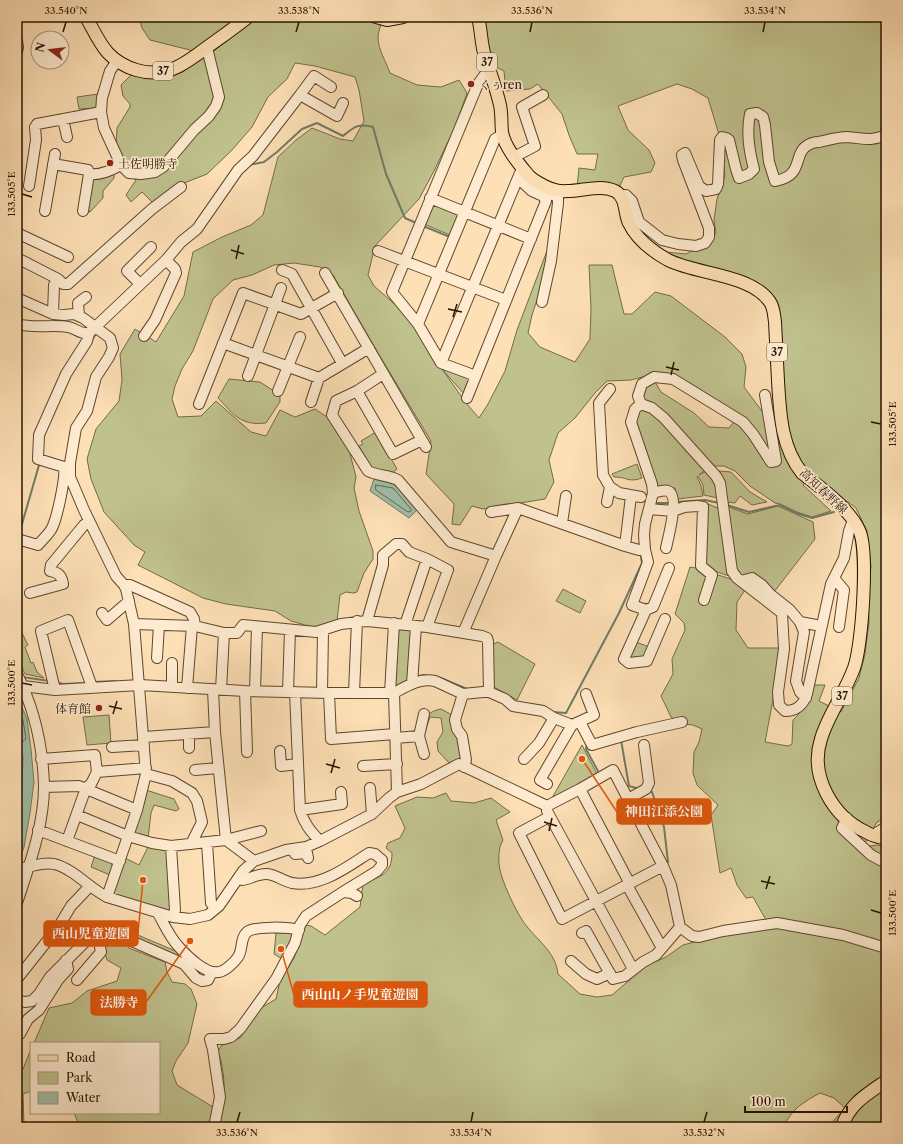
<svg xmlns="http://www.w3.org/2000/svg" width="903" height="1144" viewBox="0 0 903 1144" font-family="'Libre Caslon Text','Noto Serif JP',serif">
	<rect width="100%" height="100%" fill="#fee0b6"/>
	<filter id="stains"><feTurbulence type="fractalNoise" baseFrequency=".005" numOctaves="4"/><feColorMatrix values="0 0 0 0 .2 0 0 0 0 .09 0 0 0 0 .02 0 0 0 .5 -.17"/></filter>
	<radialGradient id="worn" r=".72"><stop offset=".6" stop-color="#630" stop-opacity="0"/><stop offset="1" stop-color="#630" stop-opacity=".3"/></radialGradient>
	<!-- green -->
	<path fill="#c0c28e" stroke="#746a47" d="M139,17H367L381,24C380,28 378,33 378,37C378,50 386,61 390,73L417,85L441,87L459,80L467,93L455,127L434,171L419,199L375,246L368,275L374,286L406,314L429,350L472,378L465,395L442,369L466,403L479,418L488,404L505,371L517,330L550,243L549,263L532,315L528,333L540,347L575,362L590,339L591,309L589,265H612L624,314H632L655,292L671,296L725,337L742,354L746,367L744,387L767,418L777,409V364L764,290L752,280L747,281L668,256L666,252L686,254L711,241L716,233L714,220L717,199L725,176L720,138L708,98L692,89L677,84L618,106L628,130L649,150L655,163L651,172L624,177L618,190L577,187L579,168L595,170L598,154H577L569,135L562,114L538,84L530,89L506,91L504,71L494,66L487,47L482,17H886V818L877,822L863,847L877,845L886,847V1127H828L845,1108L834,1098L820,1093C804,1102 791,1109 784,1127H218C225,1100 227,1078 218,1051L221,1046L230,1041L240,1038L261,1008L276,999L280,981L294,958L306,925L311,926L325,935L360,907L363,884C380,876 392,875 392,853L386,848L388,843L400,838L405,828L395,806L417,797L433,798L446,793L451,801L474,803L491,798L510,812L496,820L503,840C498,847 498,862 500,870C502,881 515,909 521,918C532,937 556,950 558,974L580,994L597,997L612,995L646,966L666,957L683,945L706,939L770,927L753,897L746,898L737,885L731,868L720,873L711,815L718,805L697,785L693,773L694,752L699,742L702,729L693,725L683,724L671,717L661,696L673,674L672,659L685,630L684,623L675,614L690,567L696,568L734,580L745,590L737,602L736,630L748,648H779L774,694L765,742L788,746L792,744L793,720L798,715L814,685H825L819,701L841,712L859,678L865,654L869,622L868,592L871,566L867,531L856,508L810,474L803,485L831,511L812,517L797,512L780,504L775,503L750,486L735,471L724,466H715L643,400L645,385L654,380L661,392L694,413L709,427L729,428L739,415L655,374L631,380L607,381L595,393L575,418L558,433L549,460L554,482L545,499L483,509L472,506L460,525L452,524L454,504L426,474L431,441L378,353L333,275L320,267L294,263L274,265L252,275L233,280L213,299L193,351L182,369L175,386L172,399L178,417L201,416L216,401L251,432L266,436L280,410L295,417L315,409L330,419L349,450L356,477L354,488L359,511L373,551V559L364,573L357,592L353,593L346,592L340,595L337,621L322,627H312L291,621L275,611L226,604L203,598L138,565L145,552L134,545L104,512L91,479L87,459L96,429L119,401L122,380L120,354L135,329L156,342L184,296L193,252L222,237L251,225L263,215L278,157L296,140L312,128L340,139L353,141L364,121L359,90L355,77L315,66L295,63L287,79L268,97L252,127L232,150L207,174L174,187L153,203L142,192L131,202L126,195L136,180L120,171L116,147L117,128L130,107V104L123,96L121,85L131,75L169,77L183,72L198,59L190,50L150,40L142,28Z
		M98,94L97,108L79,109L77,97Z
		M114,170V178L103,191V198L90,212L84,211L90,176Z
		M433,202L459,213L450,235L424,224Z
		M229,379L260,382L280,395V402L266,423C241,426 234,415 218,398Z
		M647,409L663,421L705,470L699,475L706,471L714,481L718,498L704,495L703,485L698,476L697,477L701,486L703,496L677,499L675,488L659,487L654,482L635,421L639,411Z
		M376,432L397,469L391,474L373,471L359,446L363,444L361,441Z
		M637,464L642,478C628,483 628,477 614,477L612,474Z
		M719,471L731,472L750,492L767,502L752,505L740,496L735,503L726,502L723,478Z
		M708,504L720,509L729,576L714,571L705,564Z
		M726,506L748,514L778,506L813,522L815,539L774,592L742,577L735,569Z
		M563,589L586,601L580,613L556,601Z
		M396,628L413,631L410,679L393,689Z
		M20,632L22,633L28,645L25,647L31,663L33,662L37,672L44,678L25,674C19,661 13,646 20,632Z
		M498,642L535,664L517,700L492,686L491,645Z
		M636,642L649,647L643,659L628,658Z
		M441,709L452,715L459,737L462,758L449,763L438,751L437,742L443,732L441,718L430,717L423,738C425,723 423,712 441,709Z
		M109,715L111,743L87,745L83,717Z
		M582,745L597,774L553,799L552,798Z
		M146,790L174,799L179,809L176,811L154,805L151,813L148,839L132,834Z
		M149,845L169,848L172,913L111,895L123,857L139,865Z
		M95,855L110,861L113,867L110,875L91,867Z
		M289,932L293,934L290,944L282,959L274,954L276,933Z
		M133,933L178,952L182,957L179,958L129,935Z
		M101,938L118,940L131,949L165,962L167,972L172,982L185,984L191,989L197,1004L188,1043L176,1061L172,1071L177,1085L213,1107L209,1127H80L74,1113H159V1043H34L49,1008L72,1003L87,991L117,981L121,968L107,960Z
		M31,1049V1091L23,1094L24,1127H17V1069H23Z"/>
	<!-- water -->
	<path fill="#a0bea9" stroke="#707a65" d="M374,479L395,484L417,510L409,518L370,491Z
		M17,696L27,719L31,749L34,782L30,813L24,847L19,861H17V827L21,812L23,757L17,735Z"/>
	<g fill="none" stroke-linecap="round" stroke-linejoin="round">
		<!-- shore -->
		<path stroke="#646854" stroke-width="1" d="M376,485L393,488L411,509V511L408,512L376,490Z
			M17,706L23,720L26,739L23,741L17,738"/>
		<!-- stream -->
		<path stroke="#707a65" stroke-width="2" d="M249,165L264,162L277,152L302,129L317,123L343,136C354,127 358,123 373,127L386,174L405,218L416,223
			M423,226L450,237
			M92,340L97,332
			M676,502L705,500L719,503
			M654,503H669
			M727,505L749,512L780,505L796,513L812,518L834,512
			M20,531L39,465
			M17,664L20,671
			M22,677L50,681
			M416,677L423,675L429,676
			M441,678L467,689
			M56,682L63,684L87,683
			M94,682L115,681
			M529,704L543,706
			M553,712L566,713L619,613L642,563L641,557
			M621,740L629,786L640,789
			M587,744L586,749L598,771
			M648,791L652,792L664,827L668,862"/>
		<defs>
			<path id="minor" d="M17,41L18,47L17,52
				M117,61L110,71L102,98L101,112L104,128L121,165L129,173L141,174L155,172L163,167L194,130L209,116L216,106L219,97L207,48
				M331,87L314,76L300,95L337,116L343,103
				M63,119L67,137
				M514,157L535,146L522,107L543,95
				M53,164L88,170L89,174L83,211
				M89,174C100,176 112,170 121,165
				M29,186L36,140L35,127L37,124L101,112
				M621,196L626,195L632,201L639,222L662,240L678,244L696,246L705,243L709,237V228L683,160L682,155L685,153L699,186L706,191L716,189L718,184L720,140L722,137L726,138L729,140L736,169L739,178L749,174L754,169C749,151 746,133 750,114L757,113L763,117L765,125L769,162L775,181C805,176 792,154 808,145C811,143 816,142 819,142C828,140 838,137 847,137C864,138 869,142 886,135
				M430,198L531,239
				M45,211L55,154
				M17,233L68,257
				M378,251L506,300
				M17,258L58,279L54,285L53,314
				M282,270L292,274L342,363
				M325,273L426,447
				M58,279L63,284H68L152,209L181,187
				M140,284L127,271L151,247
				M17,298L53,314L64,315L74,314L83,318L110,338L113,348L109,357L96,377L87,411L76,428L70,463V477L84,510L116,576L124,585L126,589L134,624L146,774L137,810L107,897
				M542,302L551,261L558,203V197L543,191
				M79,316L78,303L86,297
				M17,324C35,329 51,324 68,327C76,328 80,335 89,333L166,260L181,242L197,229L238,170L253,156L300,95
				M418,324L495,139L503,134
				M144,336L155,320L176,273L175,269L166,260
				M223,343L319,378L369,348
				M441,363L520,173
				M383,374L357,391L336,401L332,415L368,471C378,476 388,475 398,480L451,542L496,556
				M248,376L281,288
				M476,376L441,363L418,324L392,292L478,84L489,69
				M610,389L599,403L603,475L610,487L619,493L641,497
				M278,391L300,337
				M357,391L393,454L422,440
				M467,398L546,201L543,196L532,191L518,178
				M311,402L319,378
				M199,404L243,293L301,314L338,293
				M641,404L638,396L642,384L654,377L673,379L743,422L753,434L771,462L776,461L765,395
				M653,493C658,492 663,489 668,491C680,496 668,538 666,548
				M607,502L610,487
				M649,509L673,511L684,507L697,506L703,507L701,566L712,575L704,600
				M491,512L518,508
				M562,523L566,496
				M17,539L38,545C42,540 49,534 52,528C57,518 66,477 64,467L38,459L39,435L66,374L87,341L89,333
				M625,546L631,496
				M834,578L844,590L839,627
				M741,581L752,578L762,585L771,595L790,610L800,622L816,625
				M124,585H130L190,612L194,619L195,626
				M30,593L63,584C62,576 58,572 50,571L51,565L84,525L89,522
				M646,610L632,605L648,562L645,550L644,535L645,524L653,493L652,484L631,422L635,409L641,404L652,408L664,418L716,476L720,483L722,498L732,571L737,578L782,613L784,649L778,692L779,705L785,711C797,711 803,705 807,694L831,584L844,558L849,531L853,520
				M102,613L107,620L129,601
				M665,619L647,661L629,663L624,659L646,610L653,607L669,568
				M367,621L383,565V555L396,544H402L409,552L427,559L448,570L427,627
				M800,622L804,632L796,681L800,692L806,698
				M134,624L195,626L224,633H237L243,625L316,632L341,624L367,621L427,627L482,636L487,638L488,641L489,692
				M405,625L427,559
				M463,633L496,556L518,508L625,546L639,550H645
				M157,658L159,625
				M17,674C34,708 43,748 44,786C44,826 29,866 17,903
				M412,684L416,626
				M172,687V663
				M17,688L23,686L55,690L140,685L245,691L329,693H394L397,792
				M187,688L192,626
				M55,690L41,631L68,620L92,687
				M213,690L215,732L226,840L254,861
				M221,690L224,633
				M245,691L247,752
				M255,691L257,627
				M288,692L290,630
				M295,692L300,810C304,823 310,831 320,841
				M322,693L323,630
				M329,693L331,739L395,734
				M354,693L357,621
				M390,693L394,623
				M394,693C407,686 419,678 435,681L463,694L483,692H489L505,699L513,706L543,711L554,718L572,725
				M463,694L455,720L457,729L462,736L466,760L464,767
				M580,722L592,745L637,732L682,722
				M189,734V748
				M419,736L424,714
				M144,737L215,732
				M396,738L419,736L424,754
				M112,747L144,745
				M280,751L281,766L298,764
				M41,759L95,755L97,772
				M524,759L539,743L554,718
				M363,766L397,764
				M195,770L218,768
				M146,774L172,781L192,793L197,801L202,822L191,844
				M547,784L540,780L572,725L594,715L586,694
				M44,787L79,786L137,810
				M370,788L372,814
				M580,789L613,770L628,799L646,789L649,783L644,745
				M547,806L580,789L630,884
				M300,810L342,804L341,792
				M547,811L633,969
				M77,815L128,836L152,843L171,846L226,840L261,831
				M549,817L519,833L562,919L663,866L628,799
				M847,818L842,828L871,855L886,863
				M38,830L120,861
				M873,835L886,827
				M67,841L86,788L91,784L97,772L146,768
				M207,843L211,903L215,909
				M171,846L175,910L173,917
				M295,854L307,853L308,858
				M17,868C29,869 40,861 54,864C74,869 89,888 107,897L173,917L190,919L208,915L219,906L243,871L254,861L286,850L306,847L320,841L372,814L389,798L397,792L421,784L459,764L547,806
				M627,885L662,948
				M343,892L352,893L357,896
				M158,913C164,924 170,938 179,947C187,956 206,975 219,972C225,971 234,963 238,957C243,950 240,938 247,932C255,926 289,927 299,930
				M680,927L692,936L699,937L723,931L777,923L843,935L886,948
				M582,933L586,931L613,979L625,976L643,962L656,955L680,927L671,885L663,866
				M571,961L586,974L597,979L610,973
				M17,979L59,926L71,906L90,886
				M77,980L101,952L98,937
				M17,1000L25,1002L32,1001L39,994L50,977L85,942L93,938L106,935L120,936L184,964L196,978L202,981L208,980L212,972
				M20,1034L28,1019L39,1010L58,980L68,969L66,960
				M214,1127L220,1097L213,1050L210,1039H224L231,1037L240,1029L276,979L295,943L300,925L306,916L346,890L377,871L382,865V860L375,854L369,853C347,867 320,888 292,883C283,881 275,874 266,874C257,874 250,879 242,880L239,877"/>
			<path id="major" d="M86,17C93,29 99,43 108,53C123,69 149,77 170,70C182,66 192,58 202,51C217,40 233,29 248,17
				M376,17L387,20L403,17
				M478,17C481,29 481,41 484,53C489,70 496,87 500,105C502,114 501,123 502,132C505,148 519,164 529,176C532,179 535,181 539,183C547,188 558,192 567,191C583,191 601,184 615,191C627,197 624,214 629,223C637,240 652,251 668,260C698,275 751,274 770,302C774,308 774,315 775,322C776,342 777,362 778,381C780,413 781,447 802,473C822,489 848,507 859,530C869,550 862,647 854,668C845,693 828,715 821,739C809,776 833,817 866,832C872,836 879,837 886,839
				M842,1127C849,1104 867,1094 886,1081"/>
		</defs>
		<!-- minor casing -->
		<use href="#minor" stroke="#5e462e" stroke-width="12"/>
		<!-- major casing -->
		<use href="#major" stroke="#281300" stroke-width="14"/>
		<!-- minor -->
		<use href="#minor" stroke="#feebd0" stroke-width="10"/>
		<!-- major -->
		<use href="#major" stroke="#fee0b6" stroke-width="12"/>
	</g>
	<!-- ticks -->
	<path fill="none" stroke="#281300" stroke-width="1.5" d="M63,32L66,22M296,32L299,22M530,32L532,22M763,32L765,22M22,194L32,197M231,250L244,254M236,259L239,245M448,309L462,312M453,317L457,304M666,367L679,370M671,375L674,362M871,422L881,424M22,683L32,685M109,706L122,709M113,714L117,701M326,764L340,768M331,773L335,759M544,822L557,826M549,831L552,818M761,881L775,884M766,889L770,876M871,910L881,913M237,1122L240,1112M471,1122L473,1112M704,1122L707,1112"/>
	<!-- markers -->
	<g fill="#8f2418" stroke="#feebd0" stroke-width="1.5">
		<circle cx="471" cy="84" r="4"/>
		<circle cx="110" cy="163" r="4"/>
		<circle cx="99" cy="708" r="4"/>
	</g>
	<g text-anchor="middle" dominant-baseline="central" stroke-width="3.5" stroke-linejoin="round" paint-order="stroke">
		<!-- shield labels -->
		<g fill="#feebd0" stroke="#68543e" stroke-width="1">
			<rect x="477" y="53" width="20" height="18" rx="3"/>
			<rect x="153" y="62" width="20" height="18" rx="3"/>
			<rect x="767" y="343" width="20" height="18" rx="3"/>
			<rect x="832" y="687" width="20" height="18" rx="3"/>
		</g>
		<g font-size="11" font-weight="bold" fill="#281300">
			<text x="487" y="62">37</text>
			<text x="163" y="71">37</text>
			<text x="777" y="352">37</text>
			<text x="842" y="696">37</text>
		</g>
		<!-- poi labels -->
		<g font-size="12" fill="#281300" stroke="#feebd0" text-anchor="start">
			<text x="479" y="84">くぅren</text>
			<text x="118" y="163">土佐明勝寺</text>
			<text x="91" y="708" text-anchor="end">体育館</text>
		</g>
		<!-- street labels -->
		<g font-size="12" fill="#281300" stroke="#feebd0">
			<text transform="translate(824 491) rotate(43)">高知春野線</text>
		</g>
	</g>
	<!-- callouts -->
	<path fill="none" stroke="#de560b" stroke-width="1.5" d="M582 759L617 812M143 880L138 933M281 949L294 995M190 941L146 1002"/>
	<g fill="#de560b" stroke="#feebd0" stroke-width="1.5">
		<circle cx="582" cy="759" r="4"/>
		<circle cx="143" cy="880" r="4"/>
		<circle cx="281" cy="949" r="4"/>
		<circle cx="190" cy="941" r="4"/>
	</g>
	<g fill="#de560b" stroke="#de560b" stroke-width="1.5">
		<rect x="617" y="799" width="94" height="25" rx="4"/>
		<rect x="44" y="921" width="94" height="25" rx="4"/>
		<rect x="294" y="982" width="133" height="25" rx="4"/>
		<rect x="91" y="990" width="55" height="25" rx="4"/>
	</g>
	<g font-size="13" text-anchor="middle" font-weight="bold" fill="#fff">
		<text x="664" y="816">神田江添公園</text>
		<text x="91" y="938">西山児童遊園</text>
		<text x="360" y="999">西山山ノ手児童遊園</text>
		<text x="119" y="1007">法勝寺</text>
	</g>
	<!-- margin -->
	<rect width="903" height="1144" fill="none" stroke="#fee0b6" stroke-width="44"/>
	<!-- legend -->
	<rect x="30" y="1042" width="130" height="72" fill="#feebd0" stroke="#a8957d"/>
	<rect x="38" y="1055" width="20" height="6" fill="#fee0b6" stroke="#a8957d"/>
	<text x="66" y="1062" font-size="12" fill="#281300">Road</text>
	<rect x="38" y="1072" width="20" height="12" fill="#c0c28e" stroke="#a8957d"/>
	<text x="66" y="1082" font-size="12" fill="#281300">Park</text>
	<rect x="38" y="1092" width="20" height="12" fill="#a0bea9" stroke="#a8957d"/>
	<text x="66" y="1102" font-size="12" fill="#281300">Water</text>
	<!-- north arrow -->
	<g transform="translate(50 50) rotate(285)"><circle r="19" fill="#feebd0" stroke="#a8957d"/>
	<path d="M0-3L7 15L0 10L-7 15Z" fill="#8f2418"/>
	<text y="-6" font-size="11" font-weight="bold" text-anchor="middle" fill="#281300">N</text>
	</g>
	<!-- scale -->
	<path d="M745 1106v6h102v-6" fill="none" stroke="#281300" stroke-width="2"/>
	<text x="751" y="1106" font-size="12" fill="#281300" stroke="#feebd0" stroke-width="3" paint-order="stroke">100 m</text>
	<rect x="22" y="22" width="859" height="1100" fill="none" stroke="#281300" stroke-width="1.5"/>
	<g font-size="10" text-anchor="middle" fill="#281300">
		<text x="66" y="14">33.540°N</text>
		<text x="299" y="14">33.538°N</text>
		<text x="532" y="14">33.536°N</text>
		<text x="765" y="14">33.534°N</text>
		<text transform="translate(11 194) rotate(-90)" y="4">133.505°E</text>
		<text transform="translate(892 424) rotate(-90)" y="4">133.505°E</text>
		<text transform="translate(11 683) rotate(-90)" y="4">133.500°E</text>
		<text transform="translate(892 913) rotate(-90)" y="4">133.500°E</text>
		<text x="237" y="1136">33.536°N</text>
		<text x="471" y="1136">33.534°N</text>
		<text x="704" y="1136">33.532°N</text>
	</g>
	<rect width="100%" height="100%" filter="url(#stains)"/>
	<rect width="100%" height="100%" fill="url(#worn)"/>
</svg>
